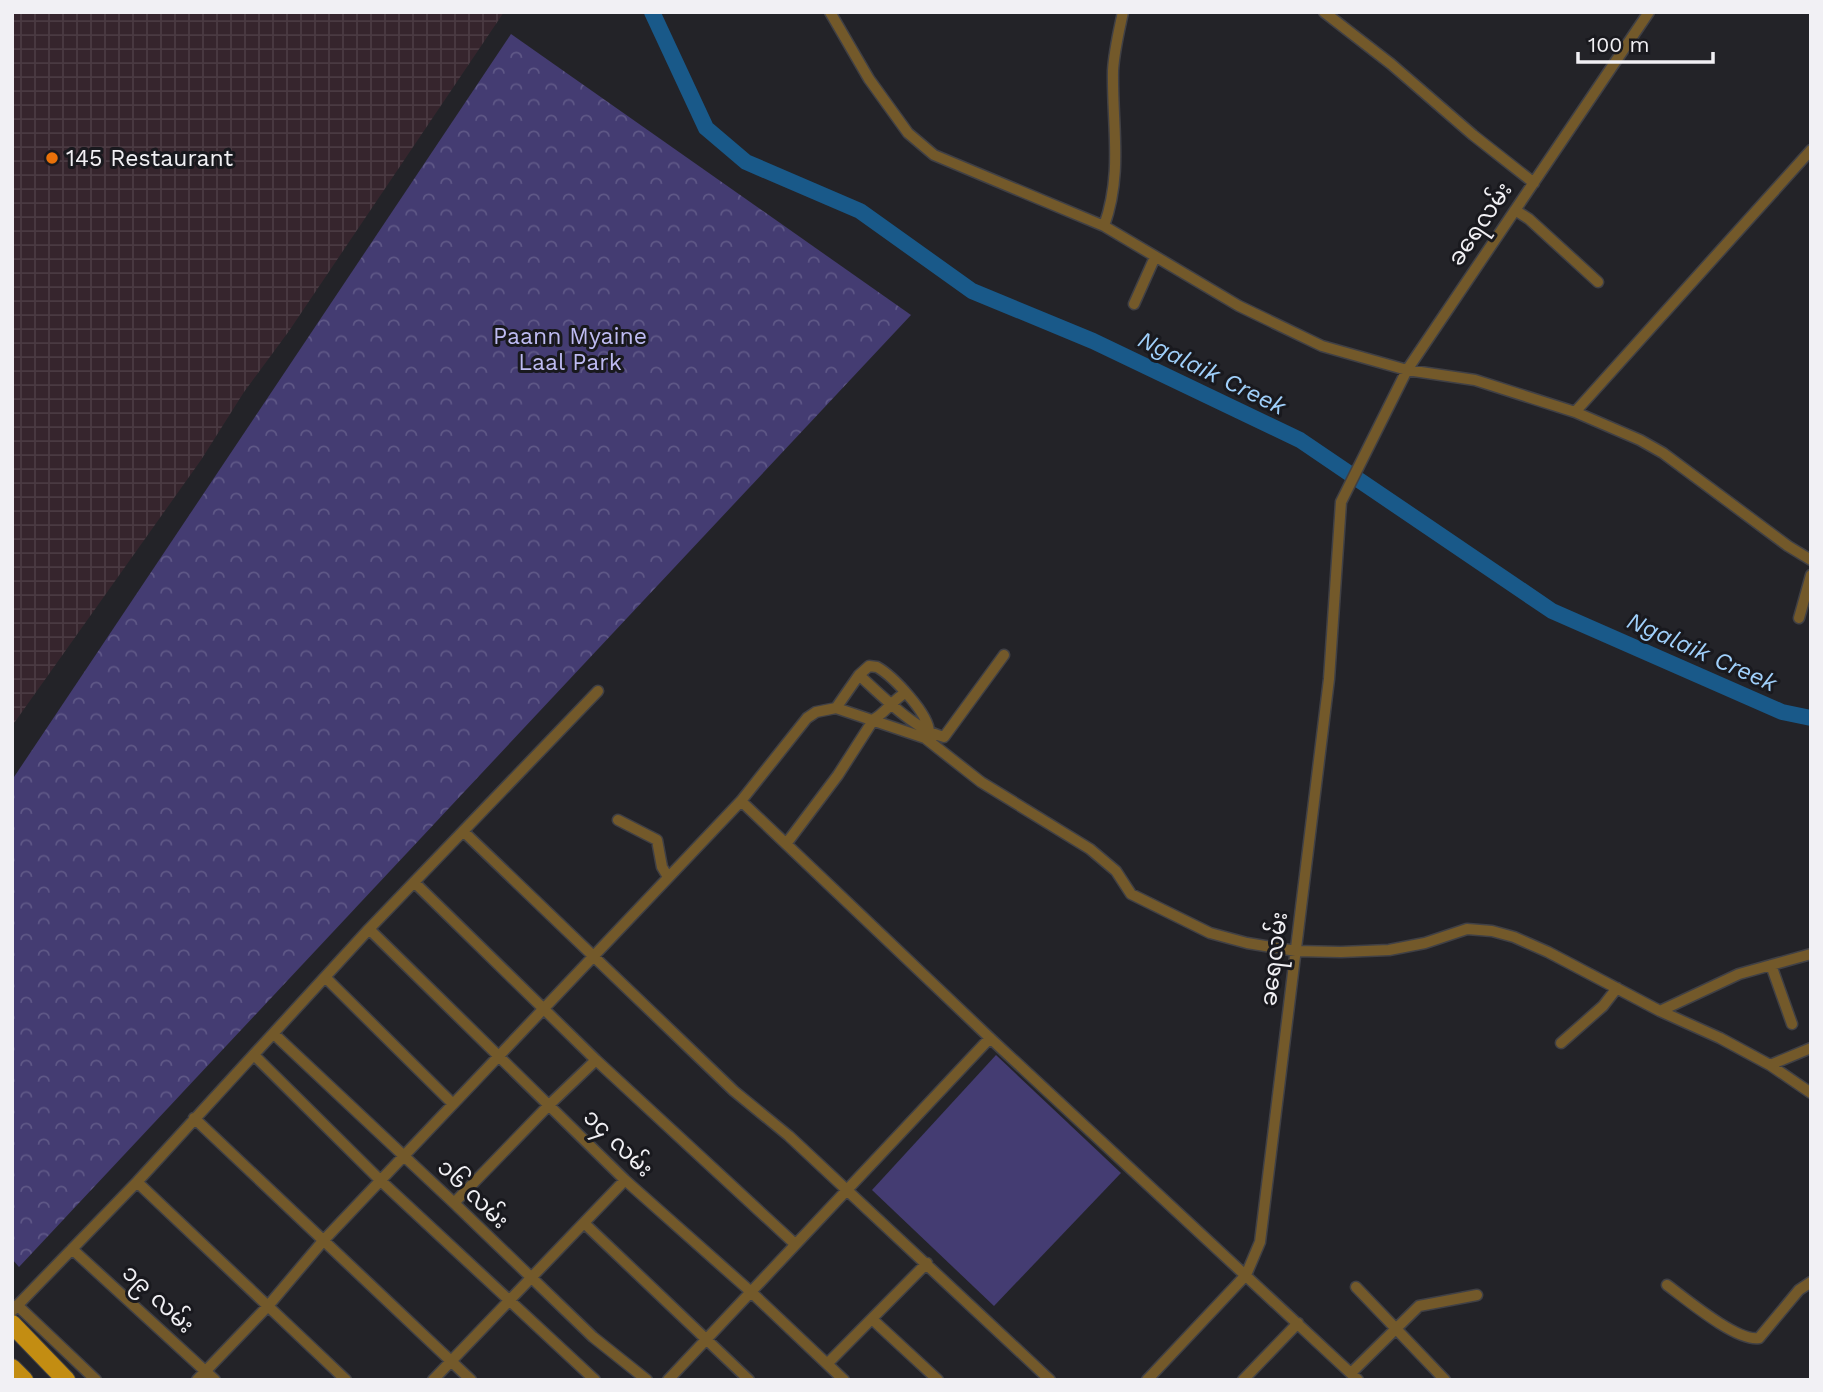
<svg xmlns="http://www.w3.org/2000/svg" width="1823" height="1392" viewBox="0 0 1823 1392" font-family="'Work Sans','Noto Sans Myanmar',sans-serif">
	<defs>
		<pattern id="industrial-grid" width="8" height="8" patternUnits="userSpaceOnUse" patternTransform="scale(1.75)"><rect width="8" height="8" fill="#36252d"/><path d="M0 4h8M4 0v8" fill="none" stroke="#4a3a42"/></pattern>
		<pattern id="park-crowns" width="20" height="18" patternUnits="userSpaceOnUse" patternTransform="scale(1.75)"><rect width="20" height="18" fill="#443c72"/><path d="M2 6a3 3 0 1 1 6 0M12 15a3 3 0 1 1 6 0" fill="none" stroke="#5f5887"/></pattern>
	</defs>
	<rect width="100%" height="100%" fill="#232328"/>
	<!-- industrial -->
	<path fill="url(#industrial-grid)" d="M12,12H504L289,331L244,392L201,460L12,726Z"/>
	<!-- park -->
	<path fill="url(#park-crowns)" d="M511,34L911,315L19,1267L12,1259V780Z"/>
	<!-- pitch -->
	<path fill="#443c72" d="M996,1055L1121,1173L994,1306L872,1190Z"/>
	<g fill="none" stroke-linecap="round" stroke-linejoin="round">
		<!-- river -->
		<path stroke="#195989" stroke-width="16" d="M652,12L706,128L746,162L860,211L972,291L1093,341L1300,440L1552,611L1782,712L1811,718"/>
		<defs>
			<path id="minor" d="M830,12L869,79L908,133L934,155L1104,226L1239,306L1322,346L1407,370L1475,380L1575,412L1640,440L1663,453L1788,546L1811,560
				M1324,12L1391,64L1473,135L1534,183
				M1515,210L1529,219L1598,282
				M1104,226C1123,173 1112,126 1113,71C1114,51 1119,31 1123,12
				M1134,304L1155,257
				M1575,412L1811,150
				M1799,618L1811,575
				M859,675C881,695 915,730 944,737L1004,655
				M836,708L859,675L869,666L877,667C893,676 929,714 929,732
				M741,801L990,1038L1358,1380
				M618,820L657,840L662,867L668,877
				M464,832L734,1091L789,1136L1050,1380
				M786,844L838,775L874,719C884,714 893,700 905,693
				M415,883L596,1060L795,1244
				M369,929L625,1180L750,1291L844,1380
				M1771,965L1792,1024
				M325,977L453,1104
				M1660,1011L1739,974L1811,954
				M274,1034L454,1203L593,1337L647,1380
				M1561,1043L1603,1006L1617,988
				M254,1055L381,1181L595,1380
				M1770,1065L1811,1048
				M194,1118L471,1380
				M137,1182L346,1380
				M454,1203L549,1105L596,1060
				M584,1223L749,1380
				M72,1249L215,1380
				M1667,1285C1686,1299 1737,1342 1759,1338L1799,1290L1811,1282
				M1356,1287L1445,1380
				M17,1305L96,1380
				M12,1311L137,1182L369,929L598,691
				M873,1320L938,1380
				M827,1364L927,1263
				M1351,1373L1419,1306L1477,1295
				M197,1380L268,1306L323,1241L741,801L807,718L816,712L836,708L925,738L981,782L1090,849L1116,871L1131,894L1210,933L1247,943L1296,951L1341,952L1389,950L1425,943L1467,929L1492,931L1514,937L1548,952L1660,1011L1720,1038L1770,1065L1811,1093
				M433,1380L625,1180
				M668,1380L990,1038
				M1147,1380L1246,1275L1260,1242L1329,679L1341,502L1407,370L1649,12
				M1243,1380L1298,1323"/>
			<path id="primary" d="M12,1324L66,1380
				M12,1368L24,1380"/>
		</defs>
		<!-- minor casing -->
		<use href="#minor" stroke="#404045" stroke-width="13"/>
		<!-- primary casing -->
		<use href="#primary" stroke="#404045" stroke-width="20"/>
		<!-- minor -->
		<use href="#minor" stroke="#73592a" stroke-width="10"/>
		<!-- primary -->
		<use href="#primary" stroke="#c38d12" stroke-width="18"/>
	</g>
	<!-- markers -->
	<circle fill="#e8710a" stroke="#19191e" stroke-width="2.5" cx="52" cy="158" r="7"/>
	<g text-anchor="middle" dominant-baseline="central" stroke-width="6" stroke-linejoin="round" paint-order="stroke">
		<!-- poi labels -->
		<g font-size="23" fill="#f1f0f4" stroke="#19191e" text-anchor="start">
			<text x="66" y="158">145 Restaurant</text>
		</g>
		<!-- street labels -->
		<g font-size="23" fill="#f1f0f4" stroke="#19191e">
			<text transform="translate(1480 224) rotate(-56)">ခရေလမ်း</text>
			<text transform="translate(1274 959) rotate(-83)">ခရေလမ်း</text>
			<text transform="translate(618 1143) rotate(44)">၁၄ လမ်း</text>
			<text transform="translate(473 1194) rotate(44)">၁၆ လမ်း</text>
			<text transform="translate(158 1299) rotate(43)">၁၉ လမ်း</text>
		</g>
		<!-- park labels -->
		<g font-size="23" fill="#bebbf2" stroke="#19191e">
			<text x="570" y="336">Paann Myaine<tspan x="570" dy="26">Laal Park</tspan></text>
		</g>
		<!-- water labels -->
		<g font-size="24" font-style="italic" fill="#a0d0fb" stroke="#19191e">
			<text transform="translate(1212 373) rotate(26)">Ngalaik Creek</text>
			<text transform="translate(1702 652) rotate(24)">Ngalaik Creek</text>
		</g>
	</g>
	<!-- border -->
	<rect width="1823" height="1392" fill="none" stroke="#f1f0f4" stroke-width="28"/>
	<!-- scale -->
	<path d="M1578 52v10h135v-10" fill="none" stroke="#f1f0f4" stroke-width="3.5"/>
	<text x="1588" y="52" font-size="21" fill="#f1f0f4" stroke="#19191e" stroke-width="5" paint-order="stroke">100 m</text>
</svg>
